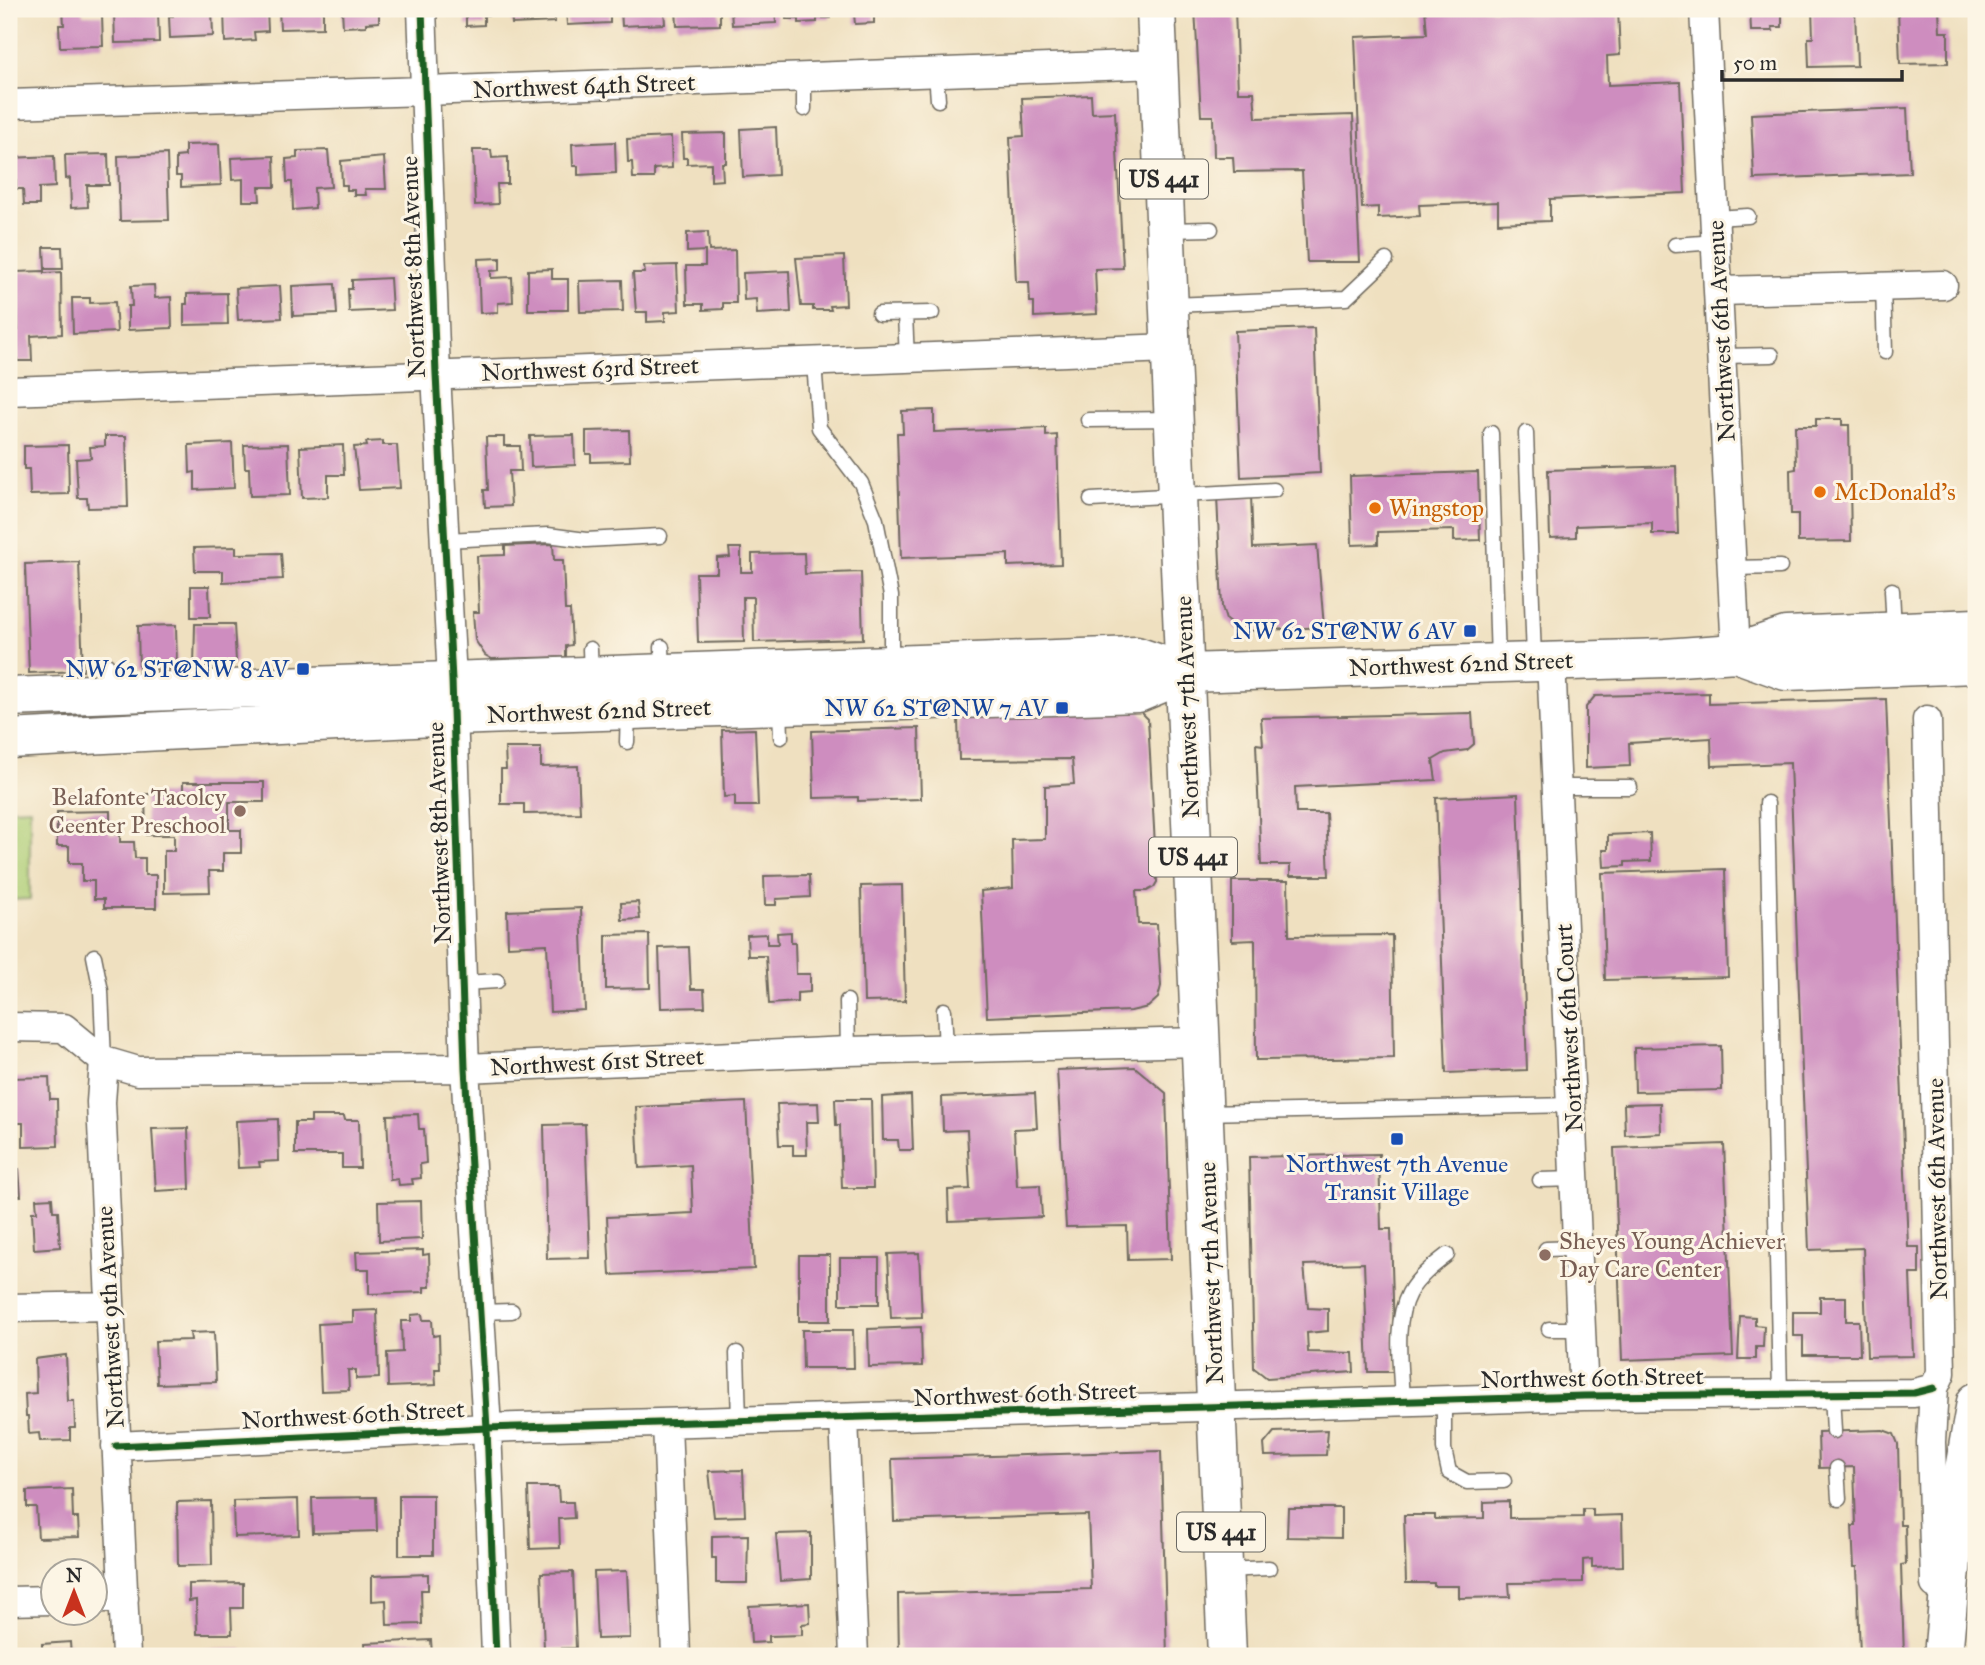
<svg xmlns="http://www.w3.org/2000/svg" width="1985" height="1665" viewBox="0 0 1985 1665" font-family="'IM FELL Great Primer',serif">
	<rect width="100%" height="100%" fill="#fcf5e5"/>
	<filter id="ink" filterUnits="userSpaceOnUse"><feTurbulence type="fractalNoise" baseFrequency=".0143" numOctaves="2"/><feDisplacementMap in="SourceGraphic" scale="14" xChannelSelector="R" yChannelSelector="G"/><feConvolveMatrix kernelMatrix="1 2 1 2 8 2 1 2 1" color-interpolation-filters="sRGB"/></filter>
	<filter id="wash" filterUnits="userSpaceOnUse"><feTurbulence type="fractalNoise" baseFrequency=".00686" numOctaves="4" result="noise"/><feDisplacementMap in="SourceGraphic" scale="28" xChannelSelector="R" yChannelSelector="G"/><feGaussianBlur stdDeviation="1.57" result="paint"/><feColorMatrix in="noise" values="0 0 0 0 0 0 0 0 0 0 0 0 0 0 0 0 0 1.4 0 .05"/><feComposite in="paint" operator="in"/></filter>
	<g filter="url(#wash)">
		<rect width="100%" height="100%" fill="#efe0c0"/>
		<!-- green -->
		<path fill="#adcd75" stroke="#6c7c50" stroke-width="2" d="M30,808V899L9,900V809Z"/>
		<g id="blocks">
			<!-- building -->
			<path fill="#ce8dbf" d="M63,9H82L83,15H102L103,46L60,47L59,25H64Z
				M173,9H212L213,36L170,38L169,16H173Z
				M224,9H267L268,31L254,32L255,40L225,42Z
				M279,9H323V28L280,29Z
				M342,9H379V22L366,23V26L343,27Z
				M466,9H500V15H484V25L466,26Z
				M511,9H554L555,22L512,24Z
				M566,9H610V23L567,25Z
				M621,9H664L665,24L622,26Z
				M676,9H720V25L677,26Z
				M731,9H775L776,23L732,25Z
				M786,9H830V18H817V22L799,23V19H786Z
				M842,9H886V13H874V23L855,24L854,14L842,15Z
				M1195,9H1235L1238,92H1254L1256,118L1353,115L1360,262H1307L1302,171L1234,172L1233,157H1214L1213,116H1201Z
				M1425,9H1544V11L1618,9L1620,55L1607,56L1608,85L1680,82L1685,193L1550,199V221L1498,223V202L1419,205L1420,216L1378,218V207L1362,208L1355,37L1427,34Z
				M1750,9H1782V27H1772L1773,31H1751Z
				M1812,9H1855L1857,66L1809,67L1808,38H1813Z
				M1898,9H1939L1940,32H1948V63L1900,64Z
				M158,11L159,42L115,43L114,12Z
				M1091,95L1092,113L1115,112L1123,268L1095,269L1097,314L1034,317V302H1030L1029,282H1016L1010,137L1024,136L1022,98Z
				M1907,108L1910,173L1754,179L1751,114Z
				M776,127L778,175L743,177L741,129Z
				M726,133V163H722L723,180L711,181V163L687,164V158H683L682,134Z
				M671,137L672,168L654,169V178H633L632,162H628L627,139Z
				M615,142L616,173L578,175V166H573L572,144Z
				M219,144L221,185L181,187V176H176V157L185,156V145Z
				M328,150L331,187L314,188L315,208L293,210L292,182H287L286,159L297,158V151Z
				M473,150H491L492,158L508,157V184H497L498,204L475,205Z
				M108,154L109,185H87L88,207L71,208L70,178L66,179L65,155Z
				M167,154L169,220L120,221L118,156Z
				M54,156L55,187L39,188V205H24L23,189H16V180L12,181L10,158Z
				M274,156L275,187H259L260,201H243V179L232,180L231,158Z
				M384,157L386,189H365L366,195H354V190H347V185H342L341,161Z
				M708,232L709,251L735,250L736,303H723V309L703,310V304H687L686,266H705V251L687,252V233Z
				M44,247H62L63,269H45Z
				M844,256L846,305L830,306L831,310H813V306H801L796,258Z
				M500,258V270L491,271V278L512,277L513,302L498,303V312L480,313L478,259Z
				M677,265L679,311L665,312V321L647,322V312H636L633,273H645L644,266Z
				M552,269V279H568V310H528V270Z
				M44,271V273L61,272L62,334L31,336L32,361H17L15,330H18L15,272Z
				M789,271L791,312L757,314L756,299L744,300L743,273Z
				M390,278L392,310L349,312L348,289H352V280Z
				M622,280L623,311L580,312L579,281Z
				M335,284L337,314L293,316L292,286Z
				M154,285L155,298L171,297L172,328L128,330V306H132L131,286Z
				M280,286L282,318L238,320L236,288Z
				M227,293L228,324L184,325V304H187V294Z
				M72,298H90V303L115,302L117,332L73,334Z
				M1314,328L1320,473L1241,477L1235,331Z
				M934,410V432L1046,428V436L1057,435L1061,564L1008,566V554L901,558L897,433H903L902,411Z
				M1816,419H1842V425H1849L1851,541L1798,542V514H1791L1790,470L1796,469L1795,426H1816Z
				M629,430L630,461L591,462V454H586V431Z
				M574,435L575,465L531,467L530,436Z
				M105,436H126L128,507L88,508L87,498H78L76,459L91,458L90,447L105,446Z
				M486,437H504V446H520L521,471H509L511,506L485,507L484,490H488Z
				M383,441V445H397L400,488L359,490L354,447L367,446L366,442Z
				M232,443L234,488L195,490V472L190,473L189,445Z
				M288,444L290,495L250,496L249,468H245L244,445Z
				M68,445L69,494L30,495L29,469H24V446Z
				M343,445L344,475H328V497L302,498L300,447Z
				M1676,466L1678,534H1652V523L1576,526V537L1550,538L1548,470Z
				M1478,472L1480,540L1454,541V530L1378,532V544L1352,545L1350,476Z
				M1251,495L1253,548L1317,545L1324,627L1246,631L1237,629L1226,620L1222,607L1217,496Z
				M553,544L554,560H563L565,610H570L572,645L566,646V657L492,659L485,655L475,640L473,612H479L477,556L505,555V546Z
				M236,547V554L281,553L283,579L223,582V571H195L194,548Z
				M729,548H741V572H752V554L804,553L805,574L861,572L863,639L754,642L753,597H743L744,642L698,643L696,573H717V558L730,557Z
				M79,562L83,671L29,673L25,564Z
				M191,586H209L210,617H191Z
				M195,624H234L236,661L229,668L194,667Z
				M176,625L177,669L139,670L138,626Z
				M1709,693V704L1886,699L1908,1247H1919V1274H1910L1913,1356L1867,1357L1863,1248L1809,1250L1790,763L1712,766L1711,738L1629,743L1630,766L1586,768V707L1595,696Z
				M1140,711L1148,719L1157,882L1154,887L1147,891H1136L1138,924H1157L1161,986L1158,998L1148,1007L1131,1011L987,1017L981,891L1013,888L1012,840L1045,839V786L1074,784L1072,759L959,760L958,717Z
				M1472,713L1474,744L1467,750L1445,753L1433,760L1436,780L1295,787L1296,813H1326L1329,876H1290V865H1261L1256,744L1263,745L1261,718Z
				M919,728L921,799L858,801V797L814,798L812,731Z
				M755,729L758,806H735V796L724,797L722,730Z
				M505,748H541V767L578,766L580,813L524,814V804H501V769H506Z
				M183,782H264V802H229V830H241V853H223V871H209L210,892L164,893V851H174V835H146L145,794H183Z
				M1518,794L1527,1070L1446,1073L1436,798Z
				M110,811V834H120V842H134L135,858H145V875H156V908H104V899H94V881H82V863H69V846H57V812Z
				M1650,833L1651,861L1625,862V866L1604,867L1603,850H1608V835Z
				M1725,869L1728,977L1605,980L1602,873Z
				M809,875L810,897L776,899V905H765L764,876Z
				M1232,881H1288L1289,936L1392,935L1394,1058L1256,1060L1255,940L1232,941Z
				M902,885L905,1001L864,1002L861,886Z
				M638,902L640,919L622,920L621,903Z
				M581,908L585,1010L550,1012L547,944L508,946L507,911Z
				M791,932V943H795L796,974H810V992L797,993V1002L769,1004L766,956H748L747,935L767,934V944H778L777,933Z
				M649,934L650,988L606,989V935Z
				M689,947L691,989H704L705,1007L661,1008L659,948Z
				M1721,1046L1722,1090L1635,1092L1634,1048Z
				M1135,1067L1166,1093L1171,1259L1128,1260L1127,1226L1066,1227L1057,1070Z
				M49,1077L50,1099H57L58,1146L23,1147V1123H9V1078Z
				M1035,1093L1037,1128L1014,1129L1017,1186L1040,1185L1042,1217L949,1221L948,1190L970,1189L967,1130L943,1131L942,1097Z
				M911,1095L913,1150H899L898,1140H883L882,1097Z
				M835,1099H871L873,1188H842L840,1125H836Z
				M746,1102L754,1269L610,1275L607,1217L693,1213L691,1165L639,1168L636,1107Z
				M818,1103L819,1122H806L807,1155H793V1145H779L777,1104Z
				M1660,1103L1661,1133L1625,1135L1624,1104Z
				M418,1114L419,1129H424L426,1163L420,1164L421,1178L412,1179L413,1184L399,1185L398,1179L390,1180L387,1115Z
				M311,1116H344L345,1120H359L360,1168H342V1154H295V1122H311Z
				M278,1119L279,1161L259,1162L260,1167L238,1168L236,1121Z
				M585,1124L590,1258L547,1259L544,1125Z
				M188,1128L190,1189L156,1191L152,1129Z
				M1724,1144L1733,1356L1622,1360L1614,1148Z
				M1379,1154L1381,1229H1391L1395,1372H1368L1364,1263L1304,1265L1308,1308L1328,1309V1331L1307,1333L1308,1352L1353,1353L1354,1372L1267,1378L1254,1368L1249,1157Z
				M9,1169H19L21,1196L9,1195Z
				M52,1198L53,1211H58L60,1247L34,1249L32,1212H37L36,1199Z
				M421,1201L422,1239L379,1241L378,1202Z
				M423,1250V1255L429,1254L430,1287H424V1292L369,1294V1269H357L356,1252Z
				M919,1253L922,1317L891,1318L888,1254Z
				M799,1255H830V1321H799Z
				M840,1258H879V1304H840Z
				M1820,1297H1846V1321H1859L1860,1355H1803V1336H1793V1312H1820Z
				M377,1310L379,1378L356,1379V1370H348L349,1390L321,1391L318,1324L353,1322V1311Z
				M422,1314L423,1320H432L433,1336L439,1335L440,1369H435L436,1385L388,1387L387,1353L402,1352L401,1321H411V1315Z
				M1740,1316L1755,1317V1325L1764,1326L1763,1347H1756V1359H1738Z
				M921,1327L922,1366L869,1367L868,1329Z
				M802,1330H853L854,1368H803Z
				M214,1332L216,1382L157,1384L155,1341L191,1340L190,1333Z
				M66,1355L68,1401H74L75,1428H70V1440L40,1441L39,1433L29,1434L28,1416H26L25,1394L36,1393L35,1359Z
				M1328,1430L1326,1455L1265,1456L1264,1444L1274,1432Z
				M1883,1430L1894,1434L1898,1444L1900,1525H1905L1906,1564L1901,1565L1904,1656H1860L1857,1567H1854L1852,1526H1856L1854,1467L1819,1468L1818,1432Z
				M1161,1451L1167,1656H899L898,1594L1091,1589L1088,1515L894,1521L892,1459Z
				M743,1470L745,1516L714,1517L709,1471Z
				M528,1487H558L559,1502H573L574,1518L559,1519L560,1548L530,1549Z
				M72,1489L73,1518H78L79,1537L38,1538L36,1507H27V1491Z
				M399,1495H433V1555H399Z
				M376,1497L377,1531L313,1533L312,1498Z
				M298,1499L299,1535L234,1537L233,1501Z
				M211,1501L212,1565L178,1566L177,1502Z
				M1509,1501V1518L1583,1517V1509H1593V1516L1622,1515L1623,1566L1592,1567V1559L1583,1560V1582L1509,1583L1510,1597L1459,1598V1586H1434V1583H1406L1404,1515H1435V1519L1484,1518V1502Z
				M1288,1508H1341V1538L1287,1537Z
				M811,1533V1579L780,1581L776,1534Z
				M748,1535L747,1583H716V1558H712V1536Z
				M627,1571L630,1638L597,1639L594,1572Z
				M573,1572L576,1648L544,1649L541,1573Z
				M428,1574V1590H421L422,1624L387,1625L386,1600L372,1601V1576Z
				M243,1583V1608H231L232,1634H197L196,1600L189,1601V1584Z
				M809,1603L810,1623L802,1624V1635L769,1636V1642L751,1643L749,1606Z
				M431,1640L432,1654L426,1656H366L365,1643Z
				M70,1642L71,1656H42V1644Z
				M243,1649L244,1656H188V1650Z
				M802,1652V1656H760V1653Z"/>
		</g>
	</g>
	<g filter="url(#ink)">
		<use href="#blocks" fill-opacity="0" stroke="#706a5f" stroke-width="2"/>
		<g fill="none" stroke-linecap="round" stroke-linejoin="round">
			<defs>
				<path id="lane" d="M936,73L938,100
					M804,109V78
					M1715,218L1748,216
					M1167,230L1211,229
					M1675,245L1716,242
					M1883,287L1885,352
					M1171,305L1346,298L1386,260
					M879,314L932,313
					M905,314L907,360
					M1722,356L1772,355
					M814,363L819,428L861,483L876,520L891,596V663
					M1088,420L1173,419
					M1491,433L1498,662
					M1526,433L1534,659
					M1091,500L1274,490
					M445,540L548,535L586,540L660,536
					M1732,568L1780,567
					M1892,590L1894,630
					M662,647L663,671
					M590,649L591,675
					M107,665L109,692
					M780,707L781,737
					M627,742L628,712
					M1557,787H1630
					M1767,803L1780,1394
					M94,956L101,991L104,1060
					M464,983L497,981
					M847,1001L848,1051
					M944,1010L946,1048
					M1205,1113L1573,1105
					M1540,1180L1576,1179
					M1546,1249L1578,1248
					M479,1312L512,1311
					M1549,1329H1582
					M737,1353L739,1421
					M1832,1394L1834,1431
					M1444,1400V1449L1449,1472L1467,1482L1504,1481
					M1402,1402C1401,1369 1393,1323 1409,1293C1417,1278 1434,1265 1447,1255
					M1837,1468L1839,1499
					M1224,1570L1269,1568"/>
				<path id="street" d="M422,9L436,374L452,680L465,1068L487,1428L496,1656
					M1704,9L1736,653
					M9,104L426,91L1159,64
					M1719,291L1943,285
					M9,391C396,376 784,364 1171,348
					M1551,660L1584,1396
					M1927,720L1941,1373L1934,1388L1931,1442L1935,1584
					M9,1027L64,1028L104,1061L138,1071L465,1068L848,1051L1199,1042
					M104,1061L101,1102L126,1656
					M9,1308L109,1306
					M844,1418L854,1656
					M667,1423L676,1656
					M116,1446L487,1428L1584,1396L1914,1393L1934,1388
					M94,1598H124
					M9,1601L52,1600"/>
				<path id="secondary" d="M1736,653L1786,671L1976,664
					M9,697L1136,656L1186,673
					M9,739L453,716L1138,693L1186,673L1665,658L1736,653L1786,636L1976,628
					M1943,1656L1956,1515L1976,1402"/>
				<path id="primary" d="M1156,9L1227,1656"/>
			</defs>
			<!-- lane casing -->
			<use href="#lane" stroke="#706a5f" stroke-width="17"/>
			<!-- street casing -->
			<use href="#street" stroke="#706a5f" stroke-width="31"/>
			<!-- secondary casing -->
			<use href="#secondary" stroke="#706a5f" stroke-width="41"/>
			<!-- primary casing -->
			<use href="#primary" stroke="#706a5f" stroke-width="41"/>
			<!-- lane -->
			<use href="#lane" stroke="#fff" stroke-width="14"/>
			<!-- street -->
			<use href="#street" stroke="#fff" stroke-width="28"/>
			<!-- secondary -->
			<use href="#secondary" stroke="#fff" stroke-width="38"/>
			<!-- primary -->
			<use href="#primary" stroke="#fff" stroke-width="38"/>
			<defs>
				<path id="cycleway" d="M422,9L436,374L452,680L465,1068L487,1428L496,1656
					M116,1446L487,1428L1584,1396L1914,1393L1934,1388"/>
			</defs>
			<!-- cycleway casing -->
			<use href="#cycleway" stroke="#fcf5e5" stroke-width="11"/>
			<!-- cycleway -->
			<use href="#cycleway" stroke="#1b5e20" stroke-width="7"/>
		</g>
	</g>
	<!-- markers -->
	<g fill="#e8710a" stroke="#fcf5e5" stroke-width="2.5">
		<circle cx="1820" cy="492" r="7"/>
		<circle cx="1375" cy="508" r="7"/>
	</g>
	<g fill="#1a4fb4" stroke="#fcf5e5" stroke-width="2.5">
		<rect x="1463" y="624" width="14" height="14" rx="3.5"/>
		<rect x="296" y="662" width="14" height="14" rx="3.5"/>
		<rect x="1055" y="701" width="14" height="14" rx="3.5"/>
		<rect x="1390" y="1132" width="14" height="14" rx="3.5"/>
	</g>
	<g fill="#8d6e63" stroke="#fcf5e5" stroke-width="2.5">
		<circle cx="240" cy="811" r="7"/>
		<circle cx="1545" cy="1255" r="7"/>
	</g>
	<g text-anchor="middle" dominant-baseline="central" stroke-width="6" stroke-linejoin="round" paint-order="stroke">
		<!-- shield labels -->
		<g fill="#fcf5e5" stroke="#6a6863" stroke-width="2">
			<rect x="1120" y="159.5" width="88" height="39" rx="5"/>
			<rect x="1149" y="837.5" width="88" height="39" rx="5"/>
			<rect x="1177" y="1512.5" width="88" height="39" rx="5"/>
		</g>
		<g font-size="23" font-weight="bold" fill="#2b2b2b">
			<text x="1164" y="179">US 441</text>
			<text x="1193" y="857">US 441</text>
			<text x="1221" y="1532">US 441</text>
		</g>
		<!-- street labels -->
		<g font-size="24" fill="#2b2b2b" stroke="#fcf5e5">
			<text transform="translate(584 86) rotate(-2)">Northwest 64th Street</text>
			<text transform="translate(413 267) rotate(-92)">Northwest 8th Avenue</text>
			<text transform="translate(1721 331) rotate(-93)">Northwest 6th Avenue</text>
			<text transform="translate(590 369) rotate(-2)">Northwest 63rd Street</text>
			<text transform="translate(1461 664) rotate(-2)">Northwest 62nd Street</text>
			<text transform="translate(1187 707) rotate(-92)">Northwest 7th Avenue</text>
			<text transform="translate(599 711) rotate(-2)">Northwest 62nd Street</text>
			<text transform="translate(439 833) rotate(-92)">Northwest 8th Avenue</text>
			<text transform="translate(1569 1028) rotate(-93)">Northwest 6th Court</text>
			<text transform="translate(597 1062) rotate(-3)">Northwest 61st Street</text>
			<text transform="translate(1937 1189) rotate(-91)">Northwest 6th Avenue</text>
			<text transform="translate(1211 1273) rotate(-92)">Northwest 7th Avenue</text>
			<text transform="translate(110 1317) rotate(-93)">Northwest 9th Avenue</text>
			<text transform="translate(1592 1378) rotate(-1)">Northwest 60th Street</text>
			<text transform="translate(1025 1394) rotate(-2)">Northwest 60th Street</text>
			<text transform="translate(353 1415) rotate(-3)">Northwest 60th Street</text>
		</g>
		<!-- food labels -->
		<g font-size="24" fill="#c56008" stroke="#fcf5e5" text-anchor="start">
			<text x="1834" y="492">McDonald's</text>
			<text x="1389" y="508">Wingstop</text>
		</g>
		<!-- transit labels -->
		<g font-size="24" fill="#164399" stroke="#fcf5e5" text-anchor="end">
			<text x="1456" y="631">NW 62 ST@NW 6 AV</text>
			<text x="289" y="669">NW 62 ST@NW 8 AV</text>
			<text x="1048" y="708">NW 62 ST@NW 7 AV</text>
			<text x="1397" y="1164" text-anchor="middle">Northwest 7th Avenue<tspan x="1397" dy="28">Transit Village</tspan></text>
		</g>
		<!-- education labels -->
		<g font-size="24" fill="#785e54" stroke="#fcf5e5" text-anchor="end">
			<text x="226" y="797">Belafonte Tacolcy<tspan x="226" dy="28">Ceenter Preschool</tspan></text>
			<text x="1559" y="1241" text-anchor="start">Sheyes Young Achiever<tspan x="1559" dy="28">Day Care Center</tspan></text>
		</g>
	</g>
	<!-- margin -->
	<rect width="1985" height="1665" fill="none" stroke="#fcf5e5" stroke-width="35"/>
	<!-- north arrow -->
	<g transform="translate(74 1592)"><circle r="33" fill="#fcf5e5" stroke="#a8a49b" stroke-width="2"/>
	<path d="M0-5L12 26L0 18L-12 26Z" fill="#c8321e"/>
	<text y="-10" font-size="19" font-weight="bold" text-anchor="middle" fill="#2b2b2b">N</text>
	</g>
	<!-- scale -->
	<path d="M1722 70v10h180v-10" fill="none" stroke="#2b2b2b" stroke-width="3.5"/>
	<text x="1733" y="70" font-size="21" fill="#2b2b2b" stroke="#fcf5e5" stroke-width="5" paint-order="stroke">50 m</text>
</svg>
